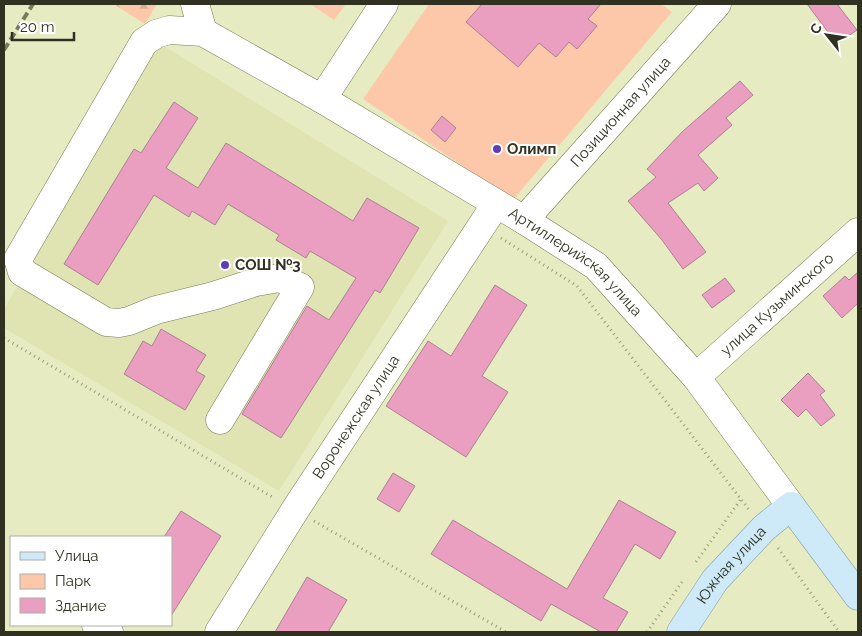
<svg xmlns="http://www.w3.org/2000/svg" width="862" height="636" viewBox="0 0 862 636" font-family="Raleway,sans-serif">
	<defs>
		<pattern id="forest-firs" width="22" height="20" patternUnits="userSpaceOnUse" patternTransform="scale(1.25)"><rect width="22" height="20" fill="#fdc8aa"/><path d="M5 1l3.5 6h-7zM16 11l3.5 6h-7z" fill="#d9ac92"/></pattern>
	</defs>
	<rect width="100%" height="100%" fill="#e7ebc1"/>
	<!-- built -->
	<path fill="#dfe4b2" d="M159,43L448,221L279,491L4,328V309Z"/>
	<!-- forest -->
	<path fill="url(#forest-firs)" d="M114,4H157L145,24Z"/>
	<!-- park -->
	<path fill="#fdc8aa" d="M310,4H346L334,20Z
		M429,4H661L672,12L513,200L363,99Z"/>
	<!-- building -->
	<path fill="#ea9fc0" stroke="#aa8192" d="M482,4H601L588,19L597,26L577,49L569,42L556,57L539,43L518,67L466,22Z
		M807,4H837L857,30L837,44Z
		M740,81L753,95L726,118L732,125L698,155L718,178L704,191L698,183L668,203L706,252L683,269L662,240L628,201L656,177L647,169L682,132Z
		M174,102L198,118L166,168L198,188L226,143L353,221L367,198L419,228L380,293L375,290L281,438L242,414L307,306L329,320L356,278L310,251L306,258L276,240L279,235L228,204L215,225L192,211L189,217L154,195L98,285L64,264L134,149L141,153Z
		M442,116L456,128L445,142L431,130Z
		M858,272V303L842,318L823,296L845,276L849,280Z
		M725,278L735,291L712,308L702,295Z
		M495,285L527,305L482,376L508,392L466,457L386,406L428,341L451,356Z
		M161,329L206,355L196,371L205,376L185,410L124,374L143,341L152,346Z
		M808,373L825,391L820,395L835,415L821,426L806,409L798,417L781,400Z
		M393,473L415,486L399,512L377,499Z
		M619,500L676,532L660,559L635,544L603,598L628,612L616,632H601L551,604L541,621L431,554L453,520L567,589Z
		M181,511L221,536L171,616V537H164Z
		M307,577L347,600L328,632H275Z"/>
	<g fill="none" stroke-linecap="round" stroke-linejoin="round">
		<defs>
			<g id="minor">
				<path d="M195,4L203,32"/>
				<path d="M322,99L384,4"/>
				<path id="s1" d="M524,220L717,4"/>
				<path id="s2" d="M696,377L858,232"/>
				<path id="s3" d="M220,420L300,287L280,278L256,282L213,296L156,310L129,321L119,323L106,322L22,272L18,259L144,42L156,34L169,30L203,32L322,99L524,220L596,266L696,377L791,506"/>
				<path d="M96,625L109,632"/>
				<path id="s4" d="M219,632L295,510L496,204"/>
			</g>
			<g id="major">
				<path id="s5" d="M681,632L715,580L764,528L791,506L858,596"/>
			</g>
		</defs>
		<!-- minor casing -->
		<use href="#minor" stroke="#787b55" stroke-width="29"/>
		<!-- major casing -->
		<use href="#major" stroke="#829fa8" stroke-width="29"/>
		<!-- path -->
		<path stroke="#989b7c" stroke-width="3" stroke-dasharray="1 4" stroke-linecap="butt" d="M501,238L577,286L750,511
			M4,338L274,498
			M314,521L506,632
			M778,548L839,632
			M696,562L741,499
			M647,632L682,582"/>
		<!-- minor -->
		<use href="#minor" stroke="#fff" stroke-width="28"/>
		<!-- major -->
		<use href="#major" stroke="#cee9f7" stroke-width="28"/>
		<!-- rail -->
		<path stroke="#787a60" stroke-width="4" stroke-dasharray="8 4" stroke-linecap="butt" d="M4,50L33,4"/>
	</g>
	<!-- markers -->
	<g fill="#613db5" stroke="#fff" stroke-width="2">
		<circle cx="497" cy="149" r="5"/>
		<circle cx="225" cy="265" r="5"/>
	</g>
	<g text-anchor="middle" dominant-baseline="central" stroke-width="4" stroke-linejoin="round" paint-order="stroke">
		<!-- street labels -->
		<g font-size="15" fill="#303121" stroke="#fff">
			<text stroke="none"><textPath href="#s1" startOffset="145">Позиционная улица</textPath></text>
			<text stroke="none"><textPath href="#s3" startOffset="1221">Артиллерийская улица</textPath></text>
			<text stroke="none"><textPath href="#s2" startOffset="109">улица Кузьминского</textPath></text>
			<text stroke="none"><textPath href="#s4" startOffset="255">Воронежская улица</textPath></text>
			<text stroke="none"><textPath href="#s5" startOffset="84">Южная улица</textPath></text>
		</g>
		<!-- poi labels -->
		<g font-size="15" font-weight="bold" fill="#303121" stroke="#fff" text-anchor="start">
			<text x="507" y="149">Олимп</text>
			<text x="235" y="265">СОШ №3</text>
		</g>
	</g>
	<!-- border -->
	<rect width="862" height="636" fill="none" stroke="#303121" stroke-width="10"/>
	<!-- legend -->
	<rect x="10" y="536" width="162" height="90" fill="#ffffff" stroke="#acada6"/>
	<rect x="20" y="552" width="25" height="8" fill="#cee9f7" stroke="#acada6"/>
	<text x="55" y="561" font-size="15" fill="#303121">Улица</text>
	<rect x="20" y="574" width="25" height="15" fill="#fdc8aa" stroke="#acada6"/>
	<text x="55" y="586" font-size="15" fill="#303121">Парк</text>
	<rect x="20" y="598" width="25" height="15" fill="#ea9fc0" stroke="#acada6"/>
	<text x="55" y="611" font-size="15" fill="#303121">Здание</text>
	<!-- north arrow -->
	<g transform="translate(827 35) rotate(300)" stroke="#ffffff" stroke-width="4" paint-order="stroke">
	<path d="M0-4L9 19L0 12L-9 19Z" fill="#303121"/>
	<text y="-8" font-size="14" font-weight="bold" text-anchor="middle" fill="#303121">С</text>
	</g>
	<!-- scale -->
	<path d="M12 32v8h62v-8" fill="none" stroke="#303121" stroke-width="2.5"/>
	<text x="20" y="32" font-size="15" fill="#303121" stroke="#ffffff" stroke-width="4" paint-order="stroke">20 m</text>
</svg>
